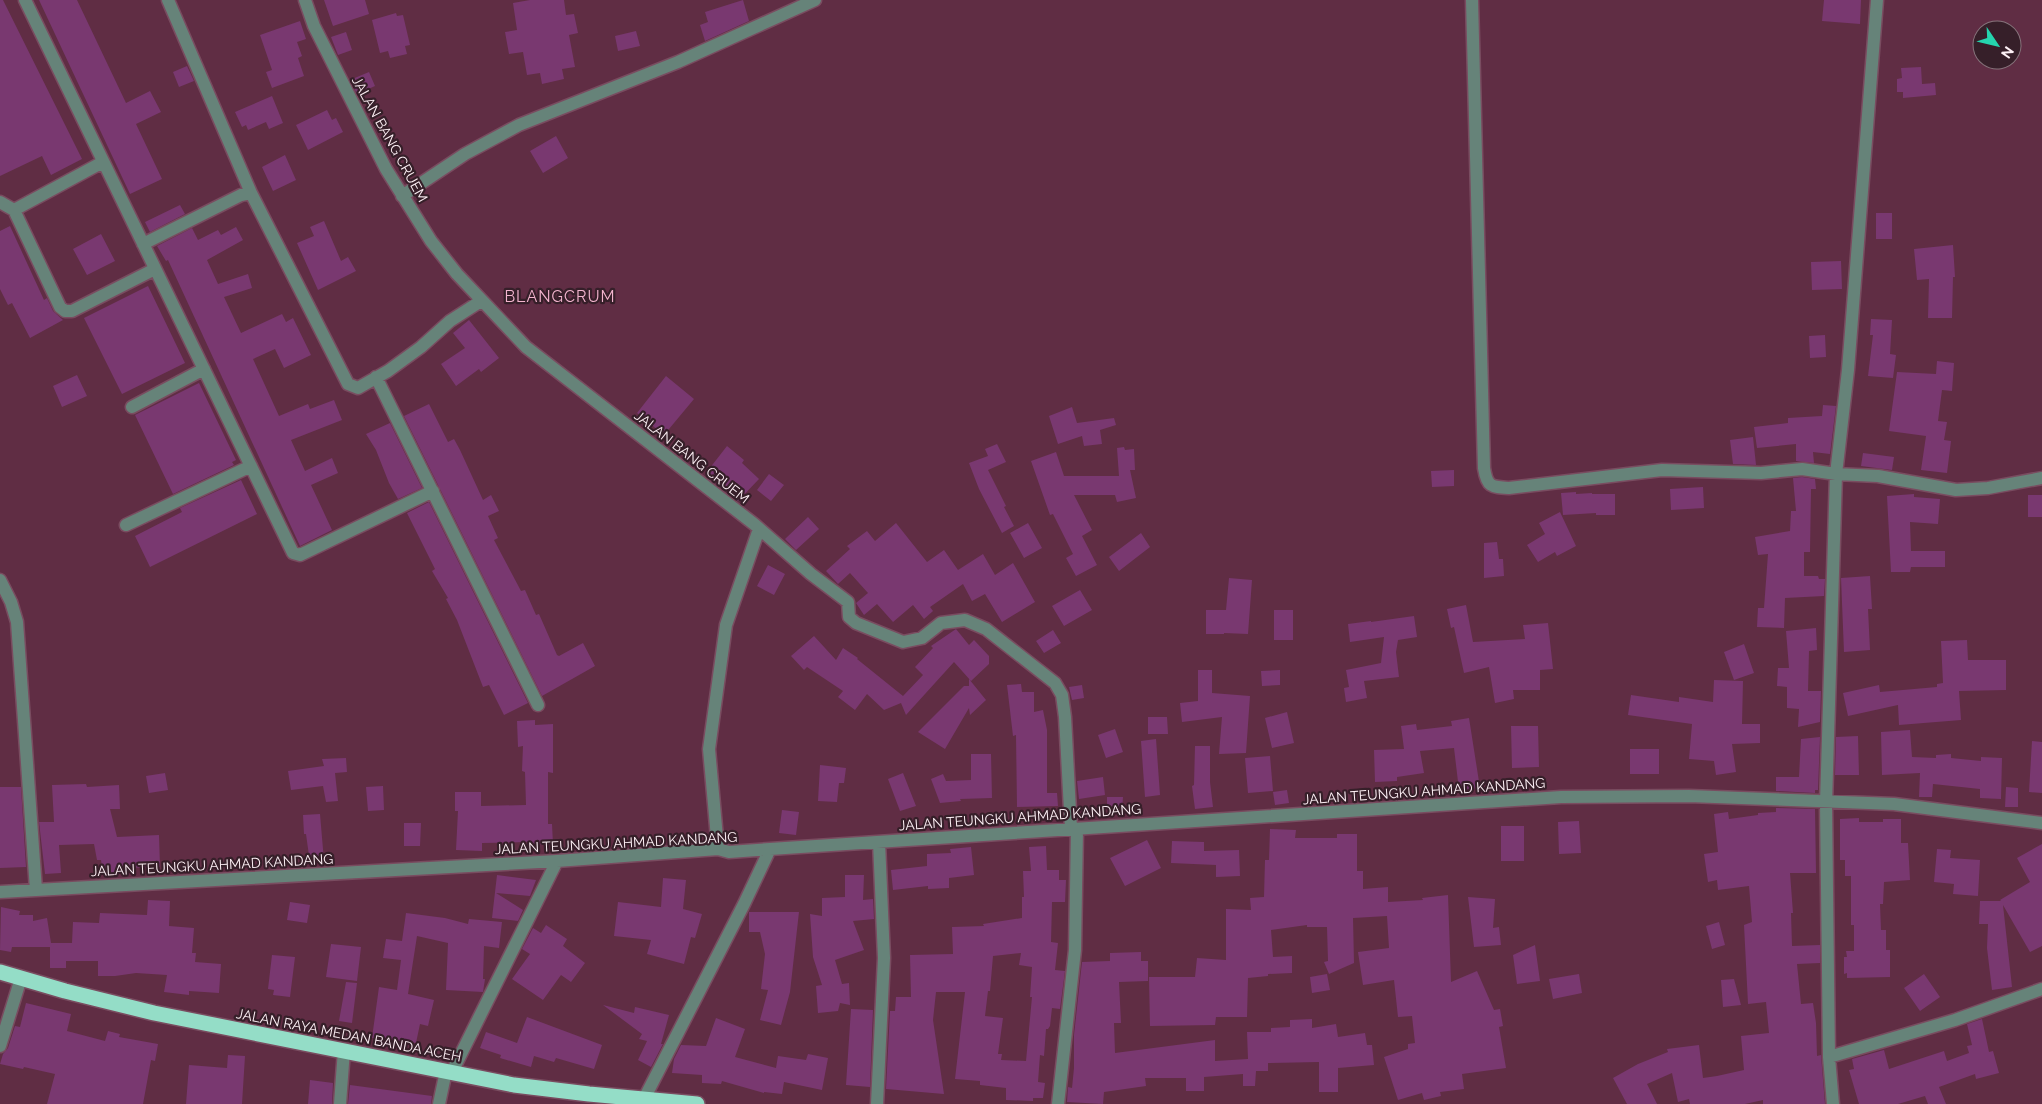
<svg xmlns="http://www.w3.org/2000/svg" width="2042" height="1104" viewBox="0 0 2042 1104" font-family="Raleway,sans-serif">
	<rect width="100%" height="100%" fill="#602d44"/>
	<!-- building -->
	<path fill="#793870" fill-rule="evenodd" d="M0,0H3L82,159L51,175L42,156L0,176Z
		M39,0H77L126,103L150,91L161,112L136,124L162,179L130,194Z
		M324,0H365L369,14L333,26Z
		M530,0H564L566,15L574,14L578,33L569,35L575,67L562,69L564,79L542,84L540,73L527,75L523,52L509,54L505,32L517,30L513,3Z
		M743,0L749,21L705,41L700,25L708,22L705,12Z
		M1824,0H1861L1860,24L1822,21Z
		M396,13L397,16L403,15L410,45L405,46L407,54L390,58L388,51L380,53L372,20Z
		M300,21L306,39L297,42L302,56L298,58L304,76L272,88L266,72L272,70L260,35Z
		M636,31L640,46L618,51L615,36Z
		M346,32L352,50L338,55L331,37Z
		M187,66L194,81L179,87L173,72Z
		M1921,67L1922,84L1935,83L1936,95L1903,98V92H1897V79L1902,78L1901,68Z
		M369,72L375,86L357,94L350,80Z
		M272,96L283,123L269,129L266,122L248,130L246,125L242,127L235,112Z
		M327,110L332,120L336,118L343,132L308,150L296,125Z
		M556,136L568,158L543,173L530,151Z
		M285,155L296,180L273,191L262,167Z
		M180,205L185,214L150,232L145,222Z
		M1876,213H1892V239H1876Z
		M324,221L341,261L348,257L356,271L318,290L297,243L314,236L310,227Z
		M10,226L44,300L47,298L53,311L63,320L30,338L12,303L8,305L0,289V231Z
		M236,227L243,240L207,260L218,284L248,274L252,288L224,297L241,333L282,314L286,322L293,318L311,355L284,368L275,349L253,359L279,416L308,404L310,409L334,400L342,420L291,440L305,471L332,458L338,473L311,485L332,530L300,546L168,260L166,261L157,246L192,228L198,240L218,230L221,235Z
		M101,234L115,261L87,275L73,249Z
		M1953,245L1955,277H1953L1952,318H1928L1929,279L1917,280L1914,249Z
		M1841,261L1842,289L1812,290L1811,262Z
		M148,286L185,363L122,394L84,318Z
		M1871,319L1892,320L1890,354L1896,355L1893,378L1868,376L1873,335H1870Z
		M469,320L499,358L481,372L479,369L456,386L441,364L465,348L453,333Z
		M1825,335L1826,357L1810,358L1809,336Z
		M1937,361L1954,363L1952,391L1942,390L1938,421L1947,422L1944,440L1951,441L1947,473L1921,470L1926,436L1889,431L1897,372L1936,374Z
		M77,375L87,396L62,407L53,386Z
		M666,376L694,399L664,435L637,413Z
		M199,383L236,460L232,462L234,465L173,494L135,415Z
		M429,404L448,442L454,439L460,450L483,500L491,495L499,511L488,516L498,538L494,540L521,591L525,590L536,615L539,614L557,655L559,656L583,643L595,666L542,696L404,416Z
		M1823,405L1836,406L1830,454L1813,452L1814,463L1796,461V444L1757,448L1754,427L1788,423V418L1822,416Z
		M1072,407L1077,423L1114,418L1116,425L1100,430L1102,444L1084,446L1082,436L1058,444L1049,416Z
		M390,423L422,488L398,499L389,483L376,450L366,434Z
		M1753,437L1756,465L1733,464L1730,440Z
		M997,444L1006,462L988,470L1006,506L1004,507L1014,526L1002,533L979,489L969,463L988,456L985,449Z
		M727,446L744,460L742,463L759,479L738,501L706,473Z
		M1124,447L1125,450L1134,449L1135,470H1130L1136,498L1117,502L1115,495H1074L1092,530L1082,536L1097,565L1076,576L1066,558L1073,554L1053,514L1050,515L1031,461L1056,452L1064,476H1119L1117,448Z
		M1863,453L1894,457L1892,470L1861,466Z
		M1454,470V486L1432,487L1431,471Z
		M769,474L784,485L771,501L757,490Z
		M1802,477L1815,479L1816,489H1811L1810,552H1804V576H1818L1819,579H1825L1824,596L1785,598L1784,628L1757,627L1758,608H1764L1768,554L1758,555L1755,537L1790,531L1791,511H1796L1793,478Z
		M241,480L257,514L150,567L135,536L182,512L180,508Z
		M1703,487L1704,508L1671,510L1670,489Z
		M1576,492V494L1592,493V494H1615V515H1596V513L1563,515L1561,493Z
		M1914,494V497L1940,499L1938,524L1910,522L1911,551H1945V567H1911L1910,572H1891L1887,496Z
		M2028,495H2042V517H2028Z
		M429,502L528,703L504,715L489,685L483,687L457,620L446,599L448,598L432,571L435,569L407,513Z
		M1560,512L1576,546L1557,556L1555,552L1538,562L1527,545L1545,534L1539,523Z
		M808,517L819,529L796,550L785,539Z
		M896,523L927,562L944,550L958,570L983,554L995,575L1013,563L1035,602L1002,622L985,594L972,601L963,584L930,607L933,611L924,619L913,605L893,622L877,604L864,615L856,603L868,593L850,573L838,584L826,571L850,549L847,546L867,531L875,541Z
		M1028,523L1042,548L1024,558L1010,533Z
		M1141,533L1150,547L1119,571L1109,557Z
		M1497,542L1499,559H1503L1504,576L1484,578V543Z
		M768,565L785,574L774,595L757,586Z
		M1870,576L1872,609H1868L1870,650L1844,652L1841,578Z
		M1229,578L1252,580L1248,634L1224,633V634H1206V610H1226Z
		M1080,590L1092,610L1064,626L1052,606Z
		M1466,605L1473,642L1525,639L1523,625L1548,623L1553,669L1540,670V690H1513L1514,699L1495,703L1489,667L1464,673L1454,627L1451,628L1447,609Z
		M1274,610H1293V640H1274Z
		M1414,616L1417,637L1398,640L1396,652L1399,677L1364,681L1367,698L1346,702L1344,688L1349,687L1346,670L1381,663L1384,637L1350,642L1348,624L1371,621V622Z
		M1816,628L1817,650L1809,651L1808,691H1821L1820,722L1798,727L1799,709L1787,708V687L1777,686L1778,668H1789L1786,631Z
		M956,629L969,645L974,640L989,656V664L971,681L954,662L906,715L901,703L884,710L867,694L855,710L838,697L843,691L807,667L804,670L791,656L814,636L836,660L843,648L858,658L857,659L903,696L923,675L915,667L933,648L931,646Z
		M1053,630L1061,643L1044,653L1036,641Z
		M1967,640L1968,660H2006V690L1959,691L1961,720L1899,725L1898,705L1848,716L1843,693L1879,685L1880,692L1937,687V684L1943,683L1941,641Z
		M1744,644L1754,673L1734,680L1724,652Z
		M1198,670H1212V693L1250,696L1246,753L1219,754L1222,717L1182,722L1180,703L1198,701Z
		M1280,670V685L1262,686L1261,671Z
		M969,679L986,700L970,715L969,708L945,749L918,732L964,686H969Z
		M1714,680L1743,681L1742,724H1760V743L1732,744L1736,772L1716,775L1714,761L1689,759L1692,724L1628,715L1631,695L1679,702V697L1713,702Z
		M1021,684L1022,692H1034V712L1043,710L1047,730V793H1057L1058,806L1017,807L1016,735L1013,736L1007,685Z
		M1082,685L1084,698L1072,700L1069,687Z
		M1287,712L1294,743L1272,748L1265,718Z
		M1148,717H1167L1168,734H1148Z
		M1469,718L1480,788L1459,790L1454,748L1420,751L1424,773L1397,777V781L1375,782L1374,750L1404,749L1401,726L1416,724L1417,730L1452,726L1451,721Z
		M535,720V725L553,724V773L548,772V824H552L553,844L527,845V842L482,843V851L456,850L458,811H455V792H481V806L526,805L525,772L522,771L523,746L518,747L517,721Z
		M1511,726H1538L1539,767L1512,768Z
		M1115,729L1123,752L1106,758L1098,735Z
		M1910,730L1912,757L1936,758V755L1951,754V758L1981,761V757L2002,758L2001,799L1980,798V789L1933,784L1932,797H1919L1920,773L1882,775L1881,732Z
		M1858,736L1859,775H1835L1836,737Z
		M1820,737L1818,790H1815V793L1776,791V777H1799L1801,739Z
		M1156,739L1160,795L1145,797L1141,741Z
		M2032,741L2042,742V793L2029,792Z
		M1195,746H1210V782L1213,807L1195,809L1192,786L1194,785Z
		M1630,749H1659V774H1630Z
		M971,754H991L992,798L960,799L961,801L940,803L931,779L943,774L946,781L971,780Z
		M1270,756L1273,791L1248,793L1245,758Z
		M346,758L347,772L335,773L338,801L326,802L323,786L291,790L288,771L324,766L322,759Z
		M820,765L846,768L844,783H839L837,802L818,801Z
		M165,773L168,790L149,793L146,776Z
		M903,773L916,806L900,811L888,779Z
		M1103,777L1105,795L1079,799L1077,781Z
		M86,784L87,787L119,785L120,809H110L117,837L159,835L160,867L125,868L126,872L103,875L101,860H97L94,844L59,845L61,873L45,874L39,822H54L52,785Z
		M383,786L384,810L368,811L366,787Z
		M0,787H21L26,867L0,868Z
		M2006,787L2018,788V807H2005Z
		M1287,790L1289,803L1275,805L1273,792Z
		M1107,797H1123L1122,810H1107Z
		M1776,808L1815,809L1816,873H1790L1793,913H1791L1792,946L1820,945V963L1797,964L1801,1004L1813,1003L1816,1023L1817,1056L1821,1055L1825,1104H1763V1100L1745,1104H1690L1689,1099L1678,1102L1672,1073L1647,1084L1657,1104H1627L1613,1078L1638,1064L1668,1052L1667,1049L1699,1045L1703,1078L1717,1076L1744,1070L1741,1036L1769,1033L1766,1002L1748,1004L1744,925L1752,922L1749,886L1718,890L1717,880L1708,882L1704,854L1718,852L1714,814L1728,812L1729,819L1758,815V813L1776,812Z
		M782,810L799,812L796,835L779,833Z
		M320,814L324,861L310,863L306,834H304L303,815Z
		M1859,818V822H1883V819H1901V843H1908L1910,880L1884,882L1883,904H1880L1881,930H1886V950H1890V977L1847,978V973L1844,974V957H1847L1846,951H1854V925H1851V876H1845V860H1840V819Z
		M1579,821L1581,853L1559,854L1558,822Z
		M404,823H421L420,846H404Z
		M1501,826H1524V861H1501Z
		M1270,829L1296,830L1295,838H1337V834H1357V871H1363V889L1388,887V902L1423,900L1422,898L1448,895L1451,982L1477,971L1494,1010L1500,1009L1503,1026L1499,1027L1506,1068L1462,1074L1464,1089L1440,1092L1441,1096L1424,1100L1422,1093L1398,1100L1384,1057L1408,1049V1044L1415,1043L1412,1016L1398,1017L1394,980L1363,985L1358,952L1389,948L1387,916L1353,918L1354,963L1329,974L1324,962L1328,961L1327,927H1307V925L1271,930L1273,957L1292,956V973L1268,974V976L1248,978L1247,1017H1216L1215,1025L1150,1026L1149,977H1195L1197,958L1226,960V909L1251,910L1250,898L1264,897L1265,860H1269Z
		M1147,840L1161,868L1125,886L1110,858Z
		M1172,841L1204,842V851L1239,850L1240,876L1216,877V865L1171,863Z
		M2042,844V946L2030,952L2003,905L2012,987L1992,990L1987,948L1988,924H1979L1980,901H2001L2000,900L2030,882L2017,858Z
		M1046,846L1047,870H1059V880H1066L1065,902H1052L1051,942L1058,943L1055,970L1065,971L1060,1009L1052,1008L1050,1026L1048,1029H1046L1044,1056L1040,1055L1038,1082L1045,1083L1043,1098H1033V1101L1006,1100V1088L980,1085V1081L955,1079L965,992H936L933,1020L944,1094L886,1089L890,1011H895L896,997H911L910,955L953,954L952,927L984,926L983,924L1022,918V897H1024L1023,871H1031L1029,847ZM1021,953L1019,965L1032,967L1030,997H1032L1026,1061L1001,1060L1002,1054H998L1003,1018L985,1016L988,991H990L993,956Z
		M971,847L974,875L949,878V888L928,889V886L893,890L891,870L927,866V854L951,853L950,849Z
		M1937,849L1951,850L1950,858L1980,860L1978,896L1953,894L1954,884L1934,882Z
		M497,875L536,880L530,896L496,893L523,910L518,921L492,918Z
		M845,875H864L863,900L873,899L874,919L853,921L864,950L835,960L842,984L849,983L850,1005L840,1003L838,1011L818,1013L816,986L822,985L813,957L810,914L822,916V898L845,897Z
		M663,878L686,880L683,909L702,914L695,938L691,937L684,964L647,954L651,940L614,936L618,902L661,907Z
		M1468,897L1495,899L1493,928L1499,927L1501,945L1474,947Z
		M148,900L170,901L169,926L194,928L192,953H196L195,962L221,964L219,993L189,991V995L164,992L167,975L136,973L115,976H98V961H66V968H50V947H12L11,952L0,950L1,907L20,911L19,915H33V921L47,918L51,943H72L73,922L99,923L100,913L147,915Z
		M290,902L310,905L307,923L287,920Z
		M749,912H799L790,992L781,1025L760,1020L768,990L761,989L765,954L760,932H749Z
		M406,913L445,918L468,924L469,919L502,922L499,948L484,946L483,979H485L483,992L446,990L448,943L417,936L408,994L434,1000L428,1026L420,1024L416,1043L372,1038L379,987L397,990L401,960L383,958L386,939L402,941Z
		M1719,922L1725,945L1712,949L1706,926Z
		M546,925L567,939L563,946L585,963L571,982L561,975L543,1000L512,979L530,954L522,949L533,928L541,933Z
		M331,944L361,947L357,981L326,977Z
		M1535,945L1540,981L1517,984L1513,955Z
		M1141,952V961H1148V981L1119,982L1121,1023H1114L1115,1053L1215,1040V1061L1248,1059L1247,1032H1271V1028L1290,1027V1020L1312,1019V1028L1336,1024L1338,1037L1365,1033L1367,1045H1372L1374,1065L1338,1068V1092H1319V1062L1268,1063V1071H1256L1255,1086H1243V1074L1204,1077V1091H1186V1078H1145L1146,1086L1104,1092L1103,1104L1067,1102L1068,1087L1072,1088L1074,1068V1035L1082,962L1110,961V953Z
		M272,955L295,957L290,997L273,995L274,990L268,989Z
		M1327,974L1330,990L1312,993L1310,977Z
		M1579,974L1582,993L1553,999L1549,979Z
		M1924,974L1940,997L1920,1011L1904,988Z
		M1734,979L1741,1005L1723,1007L1721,980Z
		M346,982L357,983L352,1023L339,1021Z
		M26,1003L71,1014L67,1031L105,1041L108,1031L120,1034L119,1037L158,1044L155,1061L151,1060L143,1104H47L55,1074L24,1067L23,1069L0,1064L3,1054L8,1048L15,1026L20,1027Z
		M603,1005L634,1013L635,1007L669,1015L661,1044H663L651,1067L638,1060L647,1041L639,1039L642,1034Z
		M851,1009L873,1010L870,1087L846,1085Z
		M527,1017L602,1045L594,1069L556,1058L554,1062L534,1056L531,1067L500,1058L501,1055L480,1048L486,1032L517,1043Z
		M716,1018L745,1029L735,1057L776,1068L778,1056L806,1060L808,1054L828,1058L822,1090L784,1082L782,1094L764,1092V1093L722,1081L721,1084L702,1083V1075L672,1073L674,1059L681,1045L706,1046Z
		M1982,1019L1989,1052L1993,1051L1999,1073L1976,1079L1975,1074L1939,1087L1946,1104H1928L1925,1096L1898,1104H1859L1849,1070L1854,1069L1852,1059L1884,1050L1889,1069L1944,1051L1947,1061L1969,1053L1967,1046L1972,1045L1967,1024Z
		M228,1055L245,1056L242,1104H186L189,1065L227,1068Z
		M310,1080L333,1083L332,1104H308Z
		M350,1085L432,1096L431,1104H348Z"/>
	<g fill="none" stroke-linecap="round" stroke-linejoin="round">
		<defs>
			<path id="minor" d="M25,0L293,553L300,555L433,491
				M168,0L251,193
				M305,0L314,26L386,169L431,241L457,274L526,347L754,524L811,574L848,602L849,617L856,623L903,642L922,638L941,623L965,620L986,629L1055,683L1062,695L1065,717L1071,829
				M1472,0L1484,468C1487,487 1491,487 1509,488L1662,470L1761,473L1802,469L1836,474L1878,476L1956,490L1988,488L2042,478
				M402,196L465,154L519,125L678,62L815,0
				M0,202L14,210L103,162
				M14,210L60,307L65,311H72L155,269
				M143,244L241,195L251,193L348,384L358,388L388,371L421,347L450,321L481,301
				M376,377L538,705
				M132,407L204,369
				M126,525L251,466
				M0,580L11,602L17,622L36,890
				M718,849L709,749L726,625L759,529
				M0,892L557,861L718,849L729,852L770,849L1561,797L1689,796L1894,804L2042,823
				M0,1046L21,978
				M1829,1057L1955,1020L2042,989
				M452,1072L557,861
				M644,1099L744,904L770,849
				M340,1104L344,1050
				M439,1104L446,1071
				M877,1104L884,958L879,842
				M1058,1104L1075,950L1077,829
				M1833,1104L1829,1057L1826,803L1836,474L1848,370L1877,0"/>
			<path id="highway" d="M0,972L65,991L154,1013L514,1085L589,1094L697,1104"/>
		</defs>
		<!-- minor casing -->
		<use href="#minor" stroke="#794c60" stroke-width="15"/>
		<!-- highway casing -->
		<use href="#highway" stroke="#794c60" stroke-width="18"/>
		<!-- minor -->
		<use href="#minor" stroke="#668379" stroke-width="12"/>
		<!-- highway -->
		<use href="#highway" stroke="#94ddc7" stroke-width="15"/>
	</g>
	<g text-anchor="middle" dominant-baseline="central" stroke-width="4.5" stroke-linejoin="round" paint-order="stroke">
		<!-- street labels -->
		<g font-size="14" fill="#fef1f6" stroke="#361f29">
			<text transform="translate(390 139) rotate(61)">JALAN BANG CRUEM</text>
			<text transform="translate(692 457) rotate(38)">JALAN BANG CRUEM</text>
			<text transform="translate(1424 791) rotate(-4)">JALAN TEUNGKU AHMAD KANDANG</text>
			<text transform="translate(1020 817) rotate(-4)">JALAN TEUNGKU AHMAD KANDANG</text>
			<text transform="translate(616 843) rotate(-3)">JALAN TEUNGKU AHMAD KANDANG</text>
			<text transform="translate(212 865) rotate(-3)">JALAN TEUNGKU AHMAD KANDANG</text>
			<text transform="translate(349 1035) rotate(11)">JALAN RAYA MEDAN BANDA ACEH</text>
		</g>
		<!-- quarter labels -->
		<g font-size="16" letter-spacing="1" fill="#f4b5cf" stroke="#361f29">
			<text x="560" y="296">BLANGCRUM</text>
		</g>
	</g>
	<!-- north arrow -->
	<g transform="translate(1997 45) rotate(125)"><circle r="24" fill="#361f29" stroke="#86737b"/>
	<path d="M0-4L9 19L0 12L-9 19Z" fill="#25d5ae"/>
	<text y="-8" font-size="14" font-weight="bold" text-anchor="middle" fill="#fef1f6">N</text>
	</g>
</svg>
